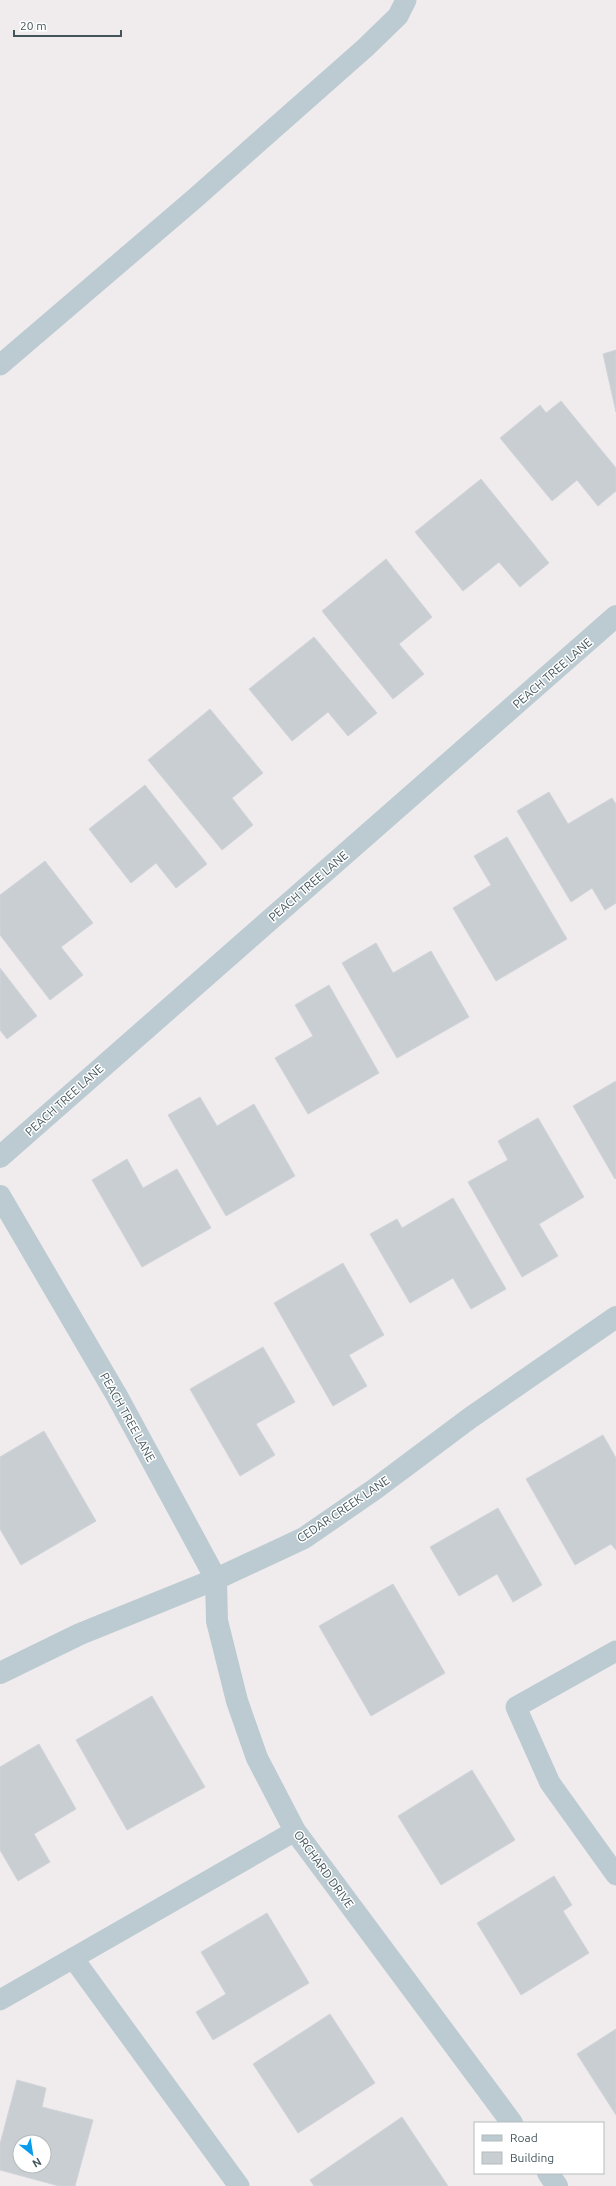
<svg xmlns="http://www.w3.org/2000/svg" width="616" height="2186" viewBox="0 0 616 2186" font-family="Ubuntu,sans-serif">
	<rect width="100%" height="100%" fill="#f0eced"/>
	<!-- building -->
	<path fill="#c8ced2" stroke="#d0d4d9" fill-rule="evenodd" d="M616,350V412L603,354Z
		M561,401L616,468V491L598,506L577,480L552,501L500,438L540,405L546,413Z
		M481,479L549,563L520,587L499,562L463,591L415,532Z
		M386,559L432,617L399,644L424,674L393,699L322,611Z
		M314,637L377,713L348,736L328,712L292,741L249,689Z
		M210,709L263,773L232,798L253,825L222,850L148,760Z
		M145,785L207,864L176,888L156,863L131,883L89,829Z
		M549,792L568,824L612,798L616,804V903L605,910L592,888L571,902L517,811Z
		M507,837L567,939L496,981L453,908L491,885L474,856Z
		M45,861L93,923L61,947L83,975L50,1000L0,935V895Z
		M376,943L393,973L431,951L469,1017L397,1058L342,963Z
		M0,968L37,1016L7,1039L0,1030Z
		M329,985L379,1073L308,1114L275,1058L313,1036L295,1005Z
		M616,1081V1178L615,1179L573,1106Z
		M200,1097L217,1126L254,1104L295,1176L226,1216L168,1115Z
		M538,1118L584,1197L539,1224L558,1256L522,1277L468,1182L508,1160L498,1141Z
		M127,1159L143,1188L177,1169L211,1228L142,1267L92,1180Z
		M453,1198L506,1289L471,1309L453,1278L410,1303L370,1234L397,1219L402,1228Z
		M343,1263L384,1335L349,1355L367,1386L333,1406L274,1303Z
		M263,1347L295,1402L256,1424L275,1455L240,1476L190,1389Z
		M44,1431L96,1521L21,1565L0,1529V1457Z
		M603,1435L616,1458V1550L611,1544L575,1565L526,1479Z
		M498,1508L542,1585L513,1602L497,1574L459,1596L430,1547Z
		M393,1584L445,1673L371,1716L319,1626Z
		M152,1696L205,1787L127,1830L76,1740Z
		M39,1744L76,1809L34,1834L50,1862L18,1881L0,1850V1767Z
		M472,1770L515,1840L441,1885L398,1816Z
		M554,1876L572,1905L563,1911L589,1953L521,1995L477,1923Z
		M267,1913L309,1983L213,2040L196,2012L226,1994L201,1952Z
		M330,2014L375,2083L298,2133L253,2064Z
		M616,2029V2115L577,2054Z
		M17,2080L46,2088L42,2107L93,2120L75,2186H59L0,2170V2144ZM20,2142H44V2166H20Z
		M402,2117L448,2186H314L310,2180Z"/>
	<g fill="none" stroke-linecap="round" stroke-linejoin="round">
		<!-- service -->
		<path stroke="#bbcbd1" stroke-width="21" d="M0,365L193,200L365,48L398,16L406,0
			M616,1651L516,1707L550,1783L616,1875
			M73,1958L239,2186
			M0,2000L295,1831"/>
		<!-- minor -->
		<path stroke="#bbcbd1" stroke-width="22" d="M0,1157L616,616
			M0,1196L117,1396L216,1579L217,1621L237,1701L257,1758L295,1831L512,2123
			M0,1673L80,1634L216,1579L304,1538L375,1489L470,1418L616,1317
			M548,2173L557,2186"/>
	</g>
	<g text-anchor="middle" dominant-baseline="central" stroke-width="3" stroke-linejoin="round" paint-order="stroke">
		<!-- street labels -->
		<g font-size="12" fill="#43555b" stroke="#fff">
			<text transform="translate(552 673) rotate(-41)">PEACH TREE LANE</text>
			<text transform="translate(308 886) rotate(-41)">PEACH TREE LANE</text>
			<text transform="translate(64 1100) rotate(-42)">PEACH TREE LANE</text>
			<text transform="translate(128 1417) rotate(61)">PEACH TREE LANE</text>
			<text transform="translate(343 1509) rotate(-34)">CEDAR CREEK LANE</text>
			<text transform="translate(324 1869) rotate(54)">ORCHARD DRIVE</text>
		</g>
	</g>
	<!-- legend -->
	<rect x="474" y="2122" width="130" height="52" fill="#ffffff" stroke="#b4bbbd"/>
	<rect x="482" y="2135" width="20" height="6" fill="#bbcbd1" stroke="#b4bbbd"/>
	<text x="510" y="2142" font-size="12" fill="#43555b">Road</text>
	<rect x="482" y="2152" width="20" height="12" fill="#c8ced2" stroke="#b4bbbd"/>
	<text x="510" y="2162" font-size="12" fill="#43555b">Building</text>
	<!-- north arrow -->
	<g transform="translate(32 2154) rotate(150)"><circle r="19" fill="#ffffff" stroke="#b4bbbd"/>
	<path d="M0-3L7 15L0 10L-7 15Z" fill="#0a9cec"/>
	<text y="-6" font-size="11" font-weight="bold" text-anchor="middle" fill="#43555b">N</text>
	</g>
	<!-- scale -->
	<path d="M14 30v6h107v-6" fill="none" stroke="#43555b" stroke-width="2"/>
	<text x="20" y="30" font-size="12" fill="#43555b" stroke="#ffffff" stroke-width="3" paint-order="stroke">20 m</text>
</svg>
